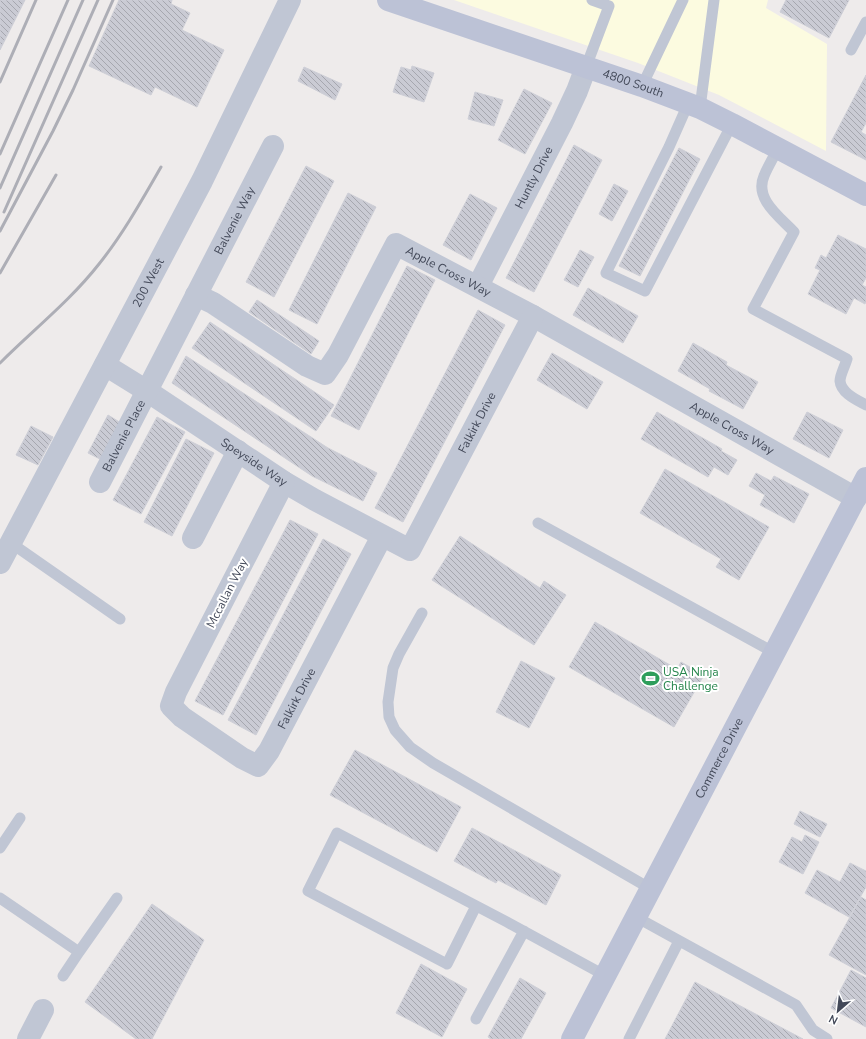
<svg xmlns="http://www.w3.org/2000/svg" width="866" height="1039" viewBox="0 0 866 1039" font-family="'Nunito Sans',sans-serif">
	<defs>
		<pattern id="building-back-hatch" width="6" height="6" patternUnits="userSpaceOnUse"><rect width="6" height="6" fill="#cacbd4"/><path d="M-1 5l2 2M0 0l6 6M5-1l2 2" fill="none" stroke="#a6a7af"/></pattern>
	</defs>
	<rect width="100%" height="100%" fill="#eeebeb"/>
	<!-- commercial -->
	<path fill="#fcfbe0" d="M454,0H768L766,8L827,44L826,151L719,95L638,63Z"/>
	<!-- building -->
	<path fill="url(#building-back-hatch)" stroke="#cecfd7" d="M0,0H25L0,50Z
		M119,0H172L171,4L190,13L182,30L224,50L197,107L155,87L151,95L89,66Z
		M786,0H849L829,38L780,12Z
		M412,66L434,73L424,102L393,92L401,67L411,70Z
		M304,67L342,84L335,100L298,81Z
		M866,75V123L861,132L866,135V160L831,142Z
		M524,89L552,103L525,154L498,140Z
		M475,92L503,100L494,126L468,119Z
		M574,145L602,160L534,292L506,278Z
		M679,148L700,159L640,276L619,266Z
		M306,166L334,181L274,297L246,282Z
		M614,184L628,191L612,221L599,214Z
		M348,193L376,207L317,324L289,310Z
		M470,194L497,208L471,260L443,245Z
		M838,235L866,249V278L862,285L866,287V301L865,304L854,298L846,314L808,294L820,270L815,268L821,255L826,258Z
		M580,250L594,257L578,287L564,280Z
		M407,266L435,280L359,430L331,416Z
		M588,288L638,316L623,343L573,315Z
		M257,300L319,341L311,354L249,312Z
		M478,310L505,325L403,522L375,508Z
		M210,322L334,405L316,431L192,348Z
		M693,343L727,362L726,365L758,382L743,409L709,391L710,389L678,371Z
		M552,353L603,382L587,409L537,380Z
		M186,356L328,448L377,473L363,501L312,476L172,383Z
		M657,412L722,449L721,451L737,460L728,475L714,467L708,477L641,439Z
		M807,412L843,430L829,458L793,439Z
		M108,415L121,423L102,460L88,453Z
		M157,417L185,432L141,514L113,500Z
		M31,426L53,437L38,465L16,455Z
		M186,439L214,453L172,536L144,522Z
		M665,469L769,527L739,580L716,567L721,559L640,513Z
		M756,473L771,481L774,476L809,494L794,523L760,505L765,495L749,486Z
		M290,520L318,534L223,715L195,701Z
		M460,536L540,588L544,581L566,595L534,645L432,580Z
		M323,539L351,554L256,735L228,720Z
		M595,622L677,669L681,662L704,675L674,727L569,667Z
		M521,661L555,678L529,728L496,712Z
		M355,750L461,807L437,852L330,795Z
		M800,811L827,824L820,837L794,824Z
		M472,828L561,875L546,905L498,880L496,883L454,861Z
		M805,835L819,842L803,874L779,862L792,837L802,842Z
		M850,863L866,871V887L849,917L805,893L817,870L840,882Z
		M861,897L866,900V975L829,955Z
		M152,904L204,940L152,1039H136L85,1002Z
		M421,964L467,989L442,1037L396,1013Z
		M851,970L866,978V1027L831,1008Z
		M520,978L546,993L521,1039H491L488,1037Z
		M695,982L803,1039H665Z"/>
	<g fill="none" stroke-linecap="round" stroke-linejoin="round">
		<!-- lane -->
		<path stroke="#c0c6d4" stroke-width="11" d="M851,50L866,22
			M586,67L609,6L592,0
			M642,86L683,0
			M688,104L669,147L606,273L645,291L732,124
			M700,108L714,0
			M778,148C774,157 768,166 764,176C754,199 780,217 794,232L753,309L847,359C845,366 840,375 840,381C841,393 857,400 866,405
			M538,523L775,653
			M11,543L120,619
			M422,613L399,654L393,668L388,702L389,717L395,730L410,747L433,763L651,889
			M0,848L20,818
			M0,898L79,952L117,898
			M476,906L447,964L308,891L337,833L507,922L606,976
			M636,917L796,1005L813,1030L827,1039
			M63,976L79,952
			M476,1019L524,931
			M629,1039L679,941"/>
		<!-- street -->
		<g stroke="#c0c6d4" stroke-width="22">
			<path id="s1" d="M478,286L562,123L577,91L586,67"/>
			<path id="s2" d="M196,295L213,303L307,366L325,374L338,355L396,244L533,316L856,498"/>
			<path id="s3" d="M105,365L147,391L284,482L315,500L410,550L533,316"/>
			<path id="s4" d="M100,482L273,146"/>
			<path id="s5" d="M284,482L176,692L171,706L182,717L242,758L258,766L269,751L382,536"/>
			<path d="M193,538L238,451"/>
			<path id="s6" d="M0,563L202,181L290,0"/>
			<path d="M28,1039L43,1010"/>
		</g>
		<!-- secondary -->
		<g stroke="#bcc2d6" stroke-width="22">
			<path id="s7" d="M388,0L642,86L700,108L732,124L866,195"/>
			<path id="s8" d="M572,1039L866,478"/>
		</g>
		<!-- rail -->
		<path stroke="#adaeb6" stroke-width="3" d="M0,82L36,0
			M0,154L68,0
			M0,188L83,0
			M4,212L98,0
			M0,231L53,131L73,90L113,0
			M0,273L56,175
			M0,363C33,330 70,301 99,264C123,234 142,200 161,167"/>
	</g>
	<!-- icons -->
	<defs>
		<symbol id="stadium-bare" viewBox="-9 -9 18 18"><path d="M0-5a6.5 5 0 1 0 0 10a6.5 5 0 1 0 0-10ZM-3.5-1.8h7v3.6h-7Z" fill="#2e9e5b" stroke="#fff" stroke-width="2.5" paint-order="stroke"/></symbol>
	</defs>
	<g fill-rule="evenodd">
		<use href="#stadium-bare" x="638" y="666" width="25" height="25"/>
	</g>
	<g text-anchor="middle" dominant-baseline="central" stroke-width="4" stroke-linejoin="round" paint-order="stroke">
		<!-- street labels -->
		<g font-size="12" fill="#434959" stroke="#fff">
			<text stroke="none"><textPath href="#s7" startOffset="259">4800 South</textPath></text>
			<text stroke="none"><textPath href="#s1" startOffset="122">Huntly Drive</textPath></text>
			<text stroke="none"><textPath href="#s4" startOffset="294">Balvenie Way</textPath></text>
			<text stroke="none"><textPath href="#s2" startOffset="359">Apple Cross Way</textPath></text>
			<text stroke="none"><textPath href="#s6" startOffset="317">200 West</textPath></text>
			<text stroke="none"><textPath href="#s3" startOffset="501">Falkirk Drive</textPath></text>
			<text stroke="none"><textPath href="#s2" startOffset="683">Apple Cross Way</textPath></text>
			<text stroke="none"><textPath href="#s4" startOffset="52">Balvenie Place</textPath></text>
			<text stroke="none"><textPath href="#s3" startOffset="178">Speyside Way</textPath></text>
			<text transform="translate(227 593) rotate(-63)">Mccallan Way</text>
			<text stroke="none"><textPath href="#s5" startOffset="435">Falkirk Drive</textPath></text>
			<text stroke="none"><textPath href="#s8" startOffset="317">Commerce Drive</textPath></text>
		</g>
		<!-- leisure labels -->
		<g font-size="12" fill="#27864d" stroke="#fff" text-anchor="start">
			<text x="663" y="672">USA Ninja<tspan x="663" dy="14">Challenge</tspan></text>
		</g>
	</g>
	<!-- north arrow -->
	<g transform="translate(838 1011) rotate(208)" stroke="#ffffff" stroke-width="3" paint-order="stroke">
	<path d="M0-3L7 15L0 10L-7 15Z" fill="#434959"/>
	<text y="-6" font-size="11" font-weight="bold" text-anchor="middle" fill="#434959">N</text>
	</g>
</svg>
